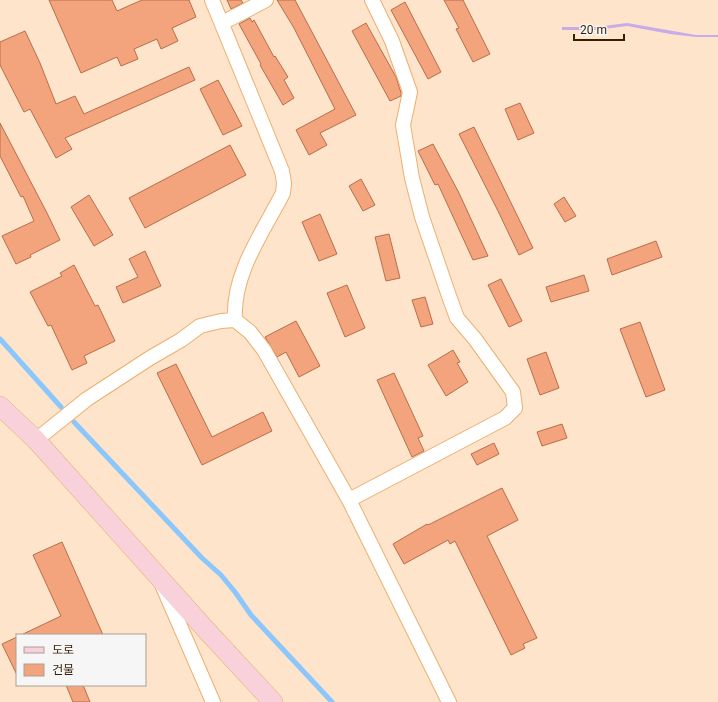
<svg xmlns="http://www.w3.org/2000/svg" width="718" height="702" viewBox="0 0 718 702" font-family="Roboto,'Noto Sans KR',sans-serif">
	<rect width="100%" height="100%" fill="#fde4cb"/>
	<!-- green -->
	<path fill="#c9abe8" d="M627,23L696,35H718V37H696L670,34L627,26L596,30H562V27H596Z"/>
	<g fill="none" stroke-linecap="round" stroke-linejoin="round">
		<!-- stream -->
		<path stroke="#8cc7fc" stroke-width="5" d="M0,339L61,407
			M74,422L202,558L221,575L235,592L251,615L332,702"/>
	</g>
	<!-- building -->
	<path fill="#f3a47d" stroke="#b86e49" d="M49,0H112L117,11L142,0H189L196,17L172,28L178,41L161,49L157,39L134,49L138,59L121,66L117,57L81,73Z
		M227,0H241L243,3L231,9Z
		M277,0H295L356,115L320,133L327,145L309,155L296,130L335,109L294,28Z
		M444,0H463L490,54L473,62L456,29L459,28Z
		M405,2L441,72L428,79L391,10Z
		M250,18L252,22L254,20L274,57L275,56L288,77L284,80L294,98L283,105L260,65L261,64L239,24Z
		M366,23L396,77L401,93V96L390,101L352,31Z
		M25,31L40,63L56,104L75,96L84,114L189,67L195,80L65,138L72,149L56,158L30,109L24,112L0,65V42Z
		M218,80L242,126L223,135L200,89Z
		M520,103L534,133L518,140L505,109Z
		M0,123L47,213L60,240L30,255L31,257L16,264L2,236L34,221L23,196L21,197L0,156Z
		M474,127L533,248L519,255L498,211L459,134Z
		M433,144L459,193L488,256L473,260L438,184L435,185L418,151Z
		M230,145L246,175L145,228L129,198Z
		M361,179L375,205L363,211L349,186Z
		M89,195L113,235L94,246L71,207Z
		M564,197L576,216L565,222L554,204Z
		M320,214L337,254L319,261L302,222Z
		M389,234L400,278L386,281L375,237Z
		M656,241L662,257L612,275L607,259Z
		M145,251L161,286L123,303L116,287L138,277L129,259Z
		M74,265L95,306L98,305L115,341L84,356L87,363L72,370L51,325L48,326L30,292L62,276L60,273Z
		M584,275L589,291L551,302L546,287Z
		M501,279L522,321L509,327L488,285Z
		M347,285L365,328L345,337L327,293Z
		M425,297L433,324L421,327L412,300Z
		M296,321L320,366L299,377L286,352L277,357L265,337Z
		M640,322L665,390L646,397L620,329Z
		M453,350L460,362L457,363L468,382L446,396L428,365Z
		M546,352L559,388L540,395L527,359Z
		M176,364L212,437L263,412L272,431L202,465L157,373Z
		M394,373L423,436L418,438L424,451L412,457L377,380Z
		M562,424L567,438L542,446L537,432Z
		M494,443L499,454L477,465L471,454Z
		M502,488L518,520L487,536L537,638L523,644L525,648L511,655L455,541L450,544L448,540L404,564L393,544L427,524L428,525Z
		M62,542L103,635H21L61,616L33,555Z
		M17,637V675L2,644Z
		M66,685H83L90,702H73Z"/>
	<g fill="none" stroke-linecap="round" stroke-linejoin="round">
		<defs>
			<path id="street" d="M212,0L282,171L284,183L283,193C263,232 232,274 235,320
				M222,23L266,0
				M36,440L87,399L150,358L181,340L200,326L221,321L235,320L250,332L264,350L349,500L449,702
				M349,500L505,418L515,408L513,392L475,339L457,318L449,296L422,217L412,178L403,125L410,92L392,41L372,0
				M163,587L213,702"/>
			<path id="secondary" d="M0,406L36,440L208,632L273,702"/>
		</defs>
		<!-- street casing -->
		<use href="#street" stroke="#ecaf6f" stroke-width="16"/>
		<!-- secondary casing -->
		<use href="#secondary" stroke="#ecaf6f" stroke-width="20"/>
		<!-- street -->
		<use href="#street" stroke="#fff" stroke-width="14"/>
		<!-- secondary -->
		<use href="#secondary" stroke="#f8d1db" stroke-width="19"/>
	</g>
	<!-- legend -->
	<rect x="16" y="634" width="130" height="52" fill="#f6f6f6" stroke="#a9a095"/>
	<rect x="24" y="647" width="20" height="6" fill="#f8d1db" stroke="#a9a095"/>
	<text x="52" y="654" font-size="12" fill="#361f03">도로</text>
	<rect x="24" y="664" width="20" height="12" fill="#f3a47d" stroke="#a9a095"/>
	<text x="52" y="674" font-size="12" fill="#361f03">건물</text>
	<!-- scale -->
	<path d="M574 34v6h50v-6" fill="none" stroke="#361f03" stroke-width="2"/>
	<text x="580" y="34" font-size="12" fill="#361f03" stroke="#f6f6f6" stroke-width="3" paint-order="stroke">20 m</text>
</svg>
